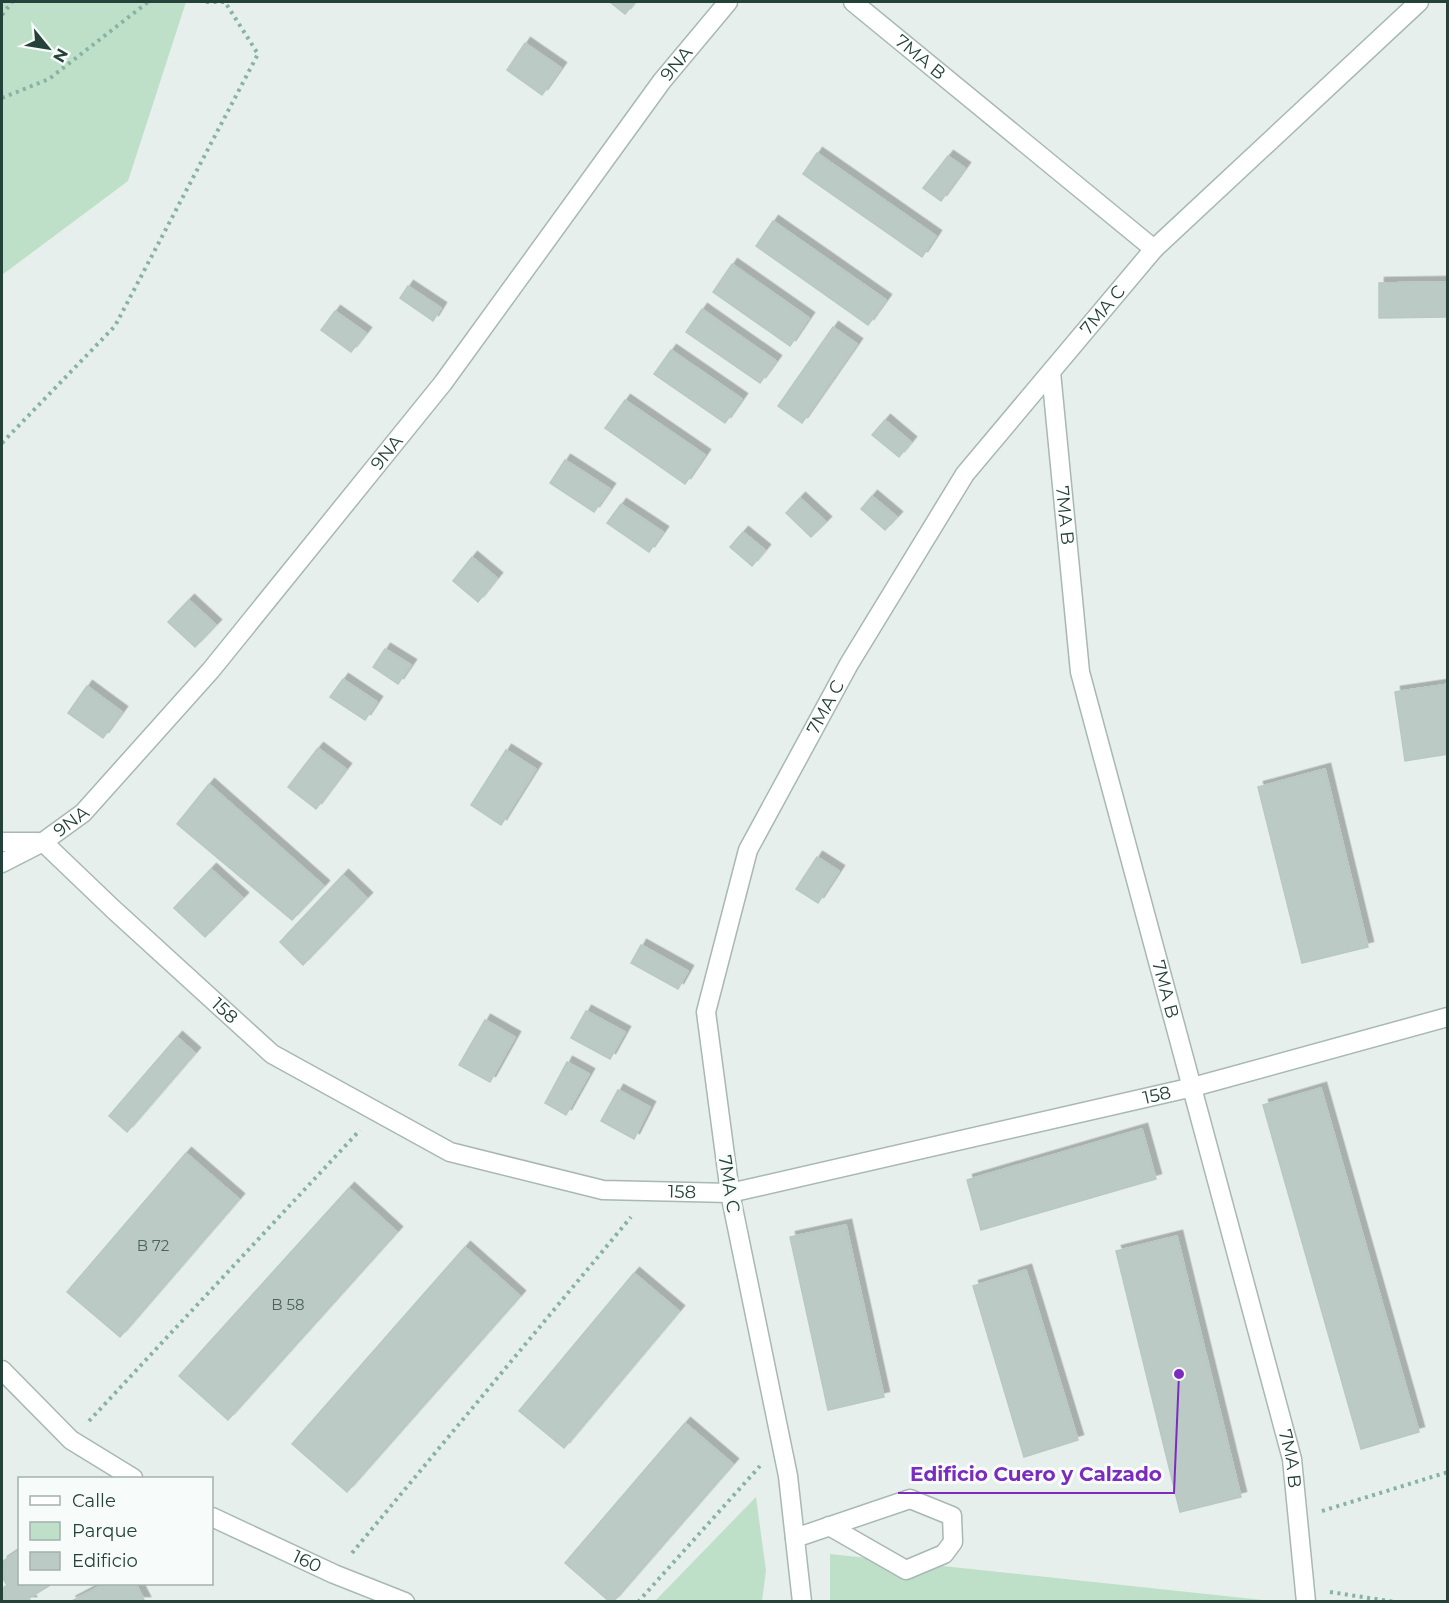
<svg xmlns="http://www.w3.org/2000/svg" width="1449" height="1603" viewBox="0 0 1449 1603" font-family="Montserrat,sans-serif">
	<defs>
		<filter id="shadow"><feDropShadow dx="5.5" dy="-5.5" stdDeviation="0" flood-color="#0004"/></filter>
	</defs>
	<rect width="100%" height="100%" fill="#e6efeb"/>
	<!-- green -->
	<path fill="#bfe0c8" d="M2,2H186L128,181L2,275Z
		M756,1497L766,1571L762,1601H655Z
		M830,1554L1263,1600L830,1601Z"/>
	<!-- building -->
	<path fill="#bbcac4" stroke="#b8c9c2" stroke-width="1.5" filter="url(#shadow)" d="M610,2H635L625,14Z
		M525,43L561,68L542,95L507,70Z
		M817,153L936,236L922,257L803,174Z
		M948,156L965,168L941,201L923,188Z
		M773,221L886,300L868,325L756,246Z
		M732,264L809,318L790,346L713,292Z
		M1447,282V317L1379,318V283Z
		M408,286L441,308L433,321L400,298Z
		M702,309L776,361L760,383L686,332Z
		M335,311L366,333L351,352L321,330Z
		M833,327L857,344L802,423L778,406Z
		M671,350L742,399L725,423L654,374Z
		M625,400L705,455L685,484L605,428Z
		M885,420L911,442L899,457L872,435Z
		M565,460L610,489L594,512L550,483Z
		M872,496L897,517L885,530L861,509Z
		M800,498L826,522L811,537L786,513Z
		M621,504L663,532L649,552L607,523Z
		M743,532L765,550L752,566L730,547Z
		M472,557L497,578L478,602L453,581Z
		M189,600L216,625L195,647L168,622Z
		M385,649L411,665L398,684L373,667Z
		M343,679L377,702L365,720L330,697Z
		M1448,684V754L1405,761L1395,692Z
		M87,686L122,712L103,738L68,713Z
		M318,748L346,769L316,809L288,787Z
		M506,750L536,769L501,825L471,805Z
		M1325,769L1368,947L1302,963L1258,787Z
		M209,784L324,886L292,920L177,824Z
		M817,857L839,871L818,903L796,889Z
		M211,869L243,898L205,937L174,908Z
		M343,875L367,898L303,965L280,942Z
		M641,945L688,971L678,989L631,963Z
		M586,1011L625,1032L610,1059L571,1038Z
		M485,1020L515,1037L490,1082L459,1065Z
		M177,1037L195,1053L127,1132L109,1116Z
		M567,1062L589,1074L566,1115L545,1103Z
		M1321,1088L1419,1432L1361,1449L1263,1105Z
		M618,1090L650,1107L634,1139L601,1121Z
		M1142,1129L1156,1179L981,1230L967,1180Z
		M186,1153L239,1199L120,1337L67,1292Z
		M349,1188L397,1232L228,1420L179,1376Z
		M846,1225L884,1397L828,1410L790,1237Z
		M1177,1236L1241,1497L1180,1512L1116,1251Z
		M465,1247L520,1296L347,1492L292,1444Z
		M1026,1270L1078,1440L1024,1457L973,1286Z
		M634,1273L679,1311L564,1448L519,1411Z
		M685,1423L733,1464L613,1602H610L565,1563Z
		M20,1550V1584H52L29,1598L31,1602H2V1589L7,1585L2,1577V1562Z
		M104,1584H136L145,1602H70Z"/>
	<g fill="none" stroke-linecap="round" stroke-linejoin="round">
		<defs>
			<g id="minor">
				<path id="s1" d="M853,2L1154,249"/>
				<path id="s2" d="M1051,372L1080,672L1292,1459L1306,1602"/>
				<path d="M2,842H38"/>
				<path id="s3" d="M43,842L113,909L272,1054L450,1152L603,1190L730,1193L1193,1087L1448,1017"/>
				<path id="s4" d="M2,863L43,842L83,813L211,670L443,383L662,81L728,2"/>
				<path d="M2,1370L71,1440L133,1478"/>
				<path id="s5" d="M212,1517L334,1574L405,1602"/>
				<path d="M795,1538L910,1499L952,1516L953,1542L944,1554L906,1570L829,1526"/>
				<path id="s6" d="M802,1602L788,1476L730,1193L706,1012L748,850L849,664L965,474L1154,249L1419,2"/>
			</g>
		</defs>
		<!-- minor casing -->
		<use href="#minor" stroke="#a8b8b2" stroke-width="21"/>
		<!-- path -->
		<path stroke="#86b3a5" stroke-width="4" stroke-dasharray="3 4.5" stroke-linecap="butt" d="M2,15L12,2
			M2,98L49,79L148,2
			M2,443L115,326L258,54L225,2H206
			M89,1421L360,1130
			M1322,1511L1448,1472
			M352,1553L631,1217
			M1330,1592L1395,1602
			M638,1602L760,1466"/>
		<!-- minor -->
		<use href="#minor" stroke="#fff" stroke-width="18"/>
	</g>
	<g text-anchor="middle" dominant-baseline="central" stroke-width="6" stroke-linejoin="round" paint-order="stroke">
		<!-- number labels -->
		<g font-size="15" fill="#4a645c">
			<text x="153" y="1245">B 72</text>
			<text x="288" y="1304">B 58</text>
		</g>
		<!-- street labels -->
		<g font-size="18" fill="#24423a" stroke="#f7fbf9">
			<text stroke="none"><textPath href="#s1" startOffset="87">7MA B</textPath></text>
			<text stroke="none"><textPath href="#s4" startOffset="1052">9NA</textPath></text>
			<text stroke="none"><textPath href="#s6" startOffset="1414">7MA C</textPath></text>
			<text stroke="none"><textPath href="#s4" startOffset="567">9NA</textPath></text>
			<text stroke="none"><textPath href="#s2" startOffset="144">7MA B</textPath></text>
			<text stroke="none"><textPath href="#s6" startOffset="928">7MA C</textPath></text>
			<text stroke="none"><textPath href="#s4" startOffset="81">9NA</textPath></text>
			<text stroke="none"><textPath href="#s2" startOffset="630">7MA B</textPath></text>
			<text stroke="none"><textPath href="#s3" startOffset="248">158</textPath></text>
			<text stroke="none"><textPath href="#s3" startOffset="1238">158</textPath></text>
			<text transform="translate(729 1184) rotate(81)">7MA C</text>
			<text stroke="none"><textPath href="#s3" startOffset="752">158</textPath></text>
			<text stroke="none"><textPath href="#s2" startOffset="1116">7MA B</textPath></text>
			<text stroke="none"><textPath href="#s5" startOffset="105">160</textPath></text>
		</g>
	</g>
	<!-- callouts -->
	<path fill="none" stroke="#7b2cbf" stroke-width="2" d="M1179 1374L1174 1493H898"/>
	<circle fill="#7b2cbf" stroke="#f7fbf9" stroke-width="2" cx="1179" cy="1374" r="6"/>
	<g font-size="20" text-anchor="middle" font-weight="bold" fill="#7b2cbf" stroke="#f7fbf9" stroke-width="6" stroke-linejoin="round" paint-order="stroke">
		<text x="1036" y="1481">Edificio Cuero y Calzado</text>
	</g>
	<!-- border -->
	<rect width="1449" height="1603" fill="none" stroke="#24423a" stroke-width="6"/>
	<!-- legend -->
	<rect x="18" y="1477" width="195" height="108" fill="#f7fbf9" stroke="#a3b1ad" stroke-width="1.5"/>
	<rect x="30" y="1496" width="30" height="9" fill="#ffffff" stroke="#a3b1ad" stroke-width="1.5"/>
	<text x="72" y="1507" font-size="18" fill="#24423a">Calle</text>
	<rect x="30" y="1522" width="30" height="18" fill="#bfe0c8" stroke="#a3b1ad" stroke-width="1.5"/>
	<text x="72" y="1537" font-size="18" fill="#24423a">Parque</text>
	<rect x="30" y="1552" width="30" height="18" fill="#bbcac4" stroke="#a3b1ad" stroke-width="1.5"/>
	<text x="72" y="1567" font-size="18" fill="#24423a">Edificio</text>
	<!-- north arrow -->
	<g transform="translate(48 48) rotate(120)" stroke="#f7fbf9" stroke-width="4.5" paint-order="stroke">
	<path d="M0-4.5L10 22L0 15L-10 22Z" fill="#24423a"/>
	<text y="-9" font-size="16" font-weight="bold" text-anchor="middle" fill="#24423a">N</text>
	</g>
</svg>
